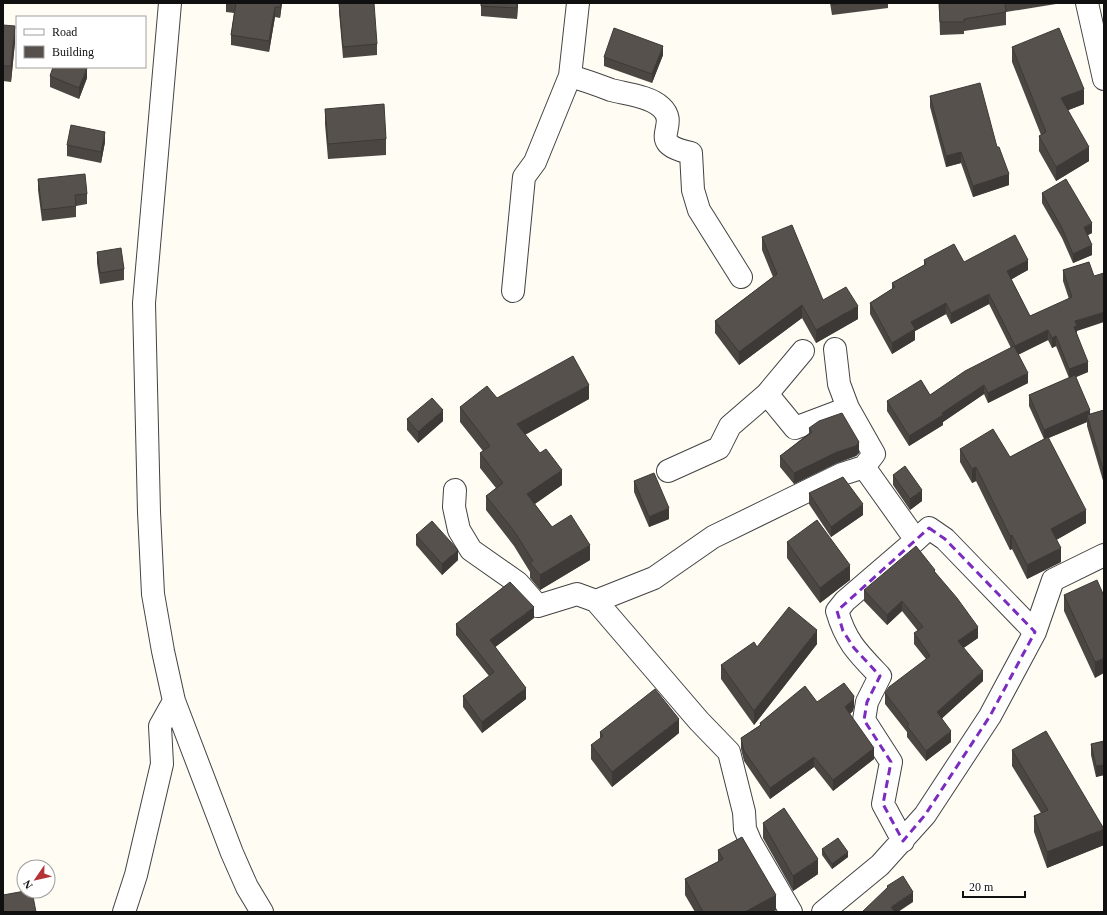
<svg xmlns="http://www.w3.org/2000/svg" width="1107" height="915" viewBox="0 0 1107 915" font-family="Georgia,serif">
	<rect width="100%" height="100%" fill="#fefcf3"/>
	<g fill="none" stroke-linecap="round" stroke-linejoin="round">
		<defs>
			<path id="minor" d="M170,3L144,303L149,512L153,594L163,651L174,701L232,853L247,887L262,912
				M1087,3L1104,79
				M570,76C584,80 598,85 611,90C626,94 649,96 661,107C682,126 643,143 691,153L693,190L699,210L741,277
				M513,291L524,177L535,162L570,76L578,3
				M835,349L839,384L848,408L874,454L864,467
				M767,394L803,351
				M668,471L719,448L730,426L767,394L795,428L848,408
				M455,490L454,507L459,530L471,550L518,583L538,606L577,594L596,601L699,721L729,752L744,812L745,829L751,843L791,912
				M596,601L654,578L713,537L842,474L864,467L916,540L929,528L945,539L1035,632
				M903,841L883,804L891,762L864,720L867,702L880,676C858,653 846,642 837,611L845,601L916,540
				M124,912L136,875L162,764L160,726L174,701
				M823,912L880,865L925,815L990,716L1035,632L1053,580L1104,555"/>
		</defs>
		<!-- minor casing -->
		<use href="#minor" stroke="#434343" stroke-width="24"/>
		<!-- minor -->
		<use href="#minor" stroke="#fff" stroke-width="22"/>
	</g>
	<!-- wall -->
	<path fill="#4b4642" d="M226,3H282L280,18L275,17L269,52L231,45V35L234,13L226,12Z
		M339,3L377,44V55L343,58L339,12Z
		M481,3H518L517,19L481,16Z
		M830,3H888V8L832,15Z
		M939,3H1056V4L1006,12V25L964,31V34L940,35Z
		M3,25L15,42L11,82L3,81Z
		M1012,47L1084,104L1068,110L1089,161L1056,181L1039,151V136L1041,135L1012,62Z
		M663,55L652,83L604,66V57Z
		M50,76L87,78L79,99L50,87Z
		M930,96L997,147L1009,185L973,197L961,163L946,167L930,107Z
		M325,109L386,139V155L328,159L325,124Z
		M105,142L101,163L67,156V145Z
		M38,179L87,194V204L76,206V217L42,221L38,190Z
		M1042,193L1092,233L1088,235L1092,255L1073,263L1062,238L1042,203Z
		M762,237L823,300L858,319L816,343L802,318L739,365L715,333V321L773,277L762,250Z
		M97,252L124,269V280L100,284L97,263Z
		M924,260L964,262L1028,270L1011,279L1030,316L1069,299L1063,281V270L1089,262L1077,331V334L1088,372L1076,377L1090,414L1104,410V484L1087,426V422L1048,438L1086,523L1056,540L1061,562L1027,579L1012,549L1010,550L976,481L972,483L960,462V449L1010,457L1044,439L1029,406V395L1069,378L1056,346L1052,348L1048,340L1018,355L1028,383L988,403L984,394L943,422V425L909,446L887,411V401L930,395L1011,348L989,304L951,324L946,314L915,331V340L892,354L870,314V303L892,289V283L924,265Z
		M497,398L589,399L525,435L562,485L535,504L552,527L590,560L540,590L530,578V572L514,546L486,510V496L496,488L480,468V453L483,451L460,422V407Z
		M407,419L443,421L418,443L407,430Z
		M809,428L859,453L856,456L837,463L794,484L780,467V456L809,433Z
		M893,475L922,501L910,510L893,485Z
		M634,481L669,519L649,527L634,492Z
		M809,493L863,515L831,537L809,504Z
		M416,535L458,560L442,575L416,545Z
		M787,542L850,580L820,603L787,558Z
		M935,572L978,638L963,648L983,681L942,718L951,742L926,761L907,737V732L885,704V693L926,659L914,644V633L918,631L902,611L887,625L864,601V590Z
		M1064,595L1104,596L1095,678L1064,611Z
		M534,618L495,647L526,699L482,733L463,707V696L489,676L456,635V624Z
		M817,644L754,725L721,679V665L757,647Z
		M817,702L854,706L853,711L850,714L874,759L833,791L814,767L770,799L744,761L741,749V738L760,725V723Z
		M600,732L679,733L612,787L591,759V745L600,739Z
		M1104,741V775L1096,777L1091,755V744Z
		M1012,750L1104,845L1047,868L1034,832V816L1041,813L1012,766Z
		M763,823L818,874L793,891L763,838Z
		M822,849L848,857L832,869L822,855Z
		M718,850L776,910L773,912H695L685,895V879L718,862Z"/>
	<!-- shaded-wall -->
	<path fill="#3d3936" d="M281,3H282L280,18V7Z
		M517,3H518L517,19Z
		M275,7V17L269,52V41Z
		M15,26V42L11,82V66Z
		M663,46V55L652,83V74Z
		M87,68V78L79,99V88Z
		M1084,89V104L1061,113V98Z
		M105,132V142L101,163V152Z
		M1089,147V161L1056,181V167Z
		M961,152V163L946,167V156Z
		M1009,174V185L973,197V186Z
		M1092,223V233L1084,237V227Z
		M1092,245V255L1073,263V254Z
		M1028,260V270L1007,282V271Z
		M989,294V304L951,324V313Z
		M946,303V314L915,331V340L892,354V343L911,322Z
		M802,305V318L739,365V352Z
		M858,306V319L816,343V330Z
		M1104,312V322L1077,331V337L1074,327L1075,321Z
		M1048,330V340L1015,356V346Z
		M1056,336V346L1052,348V338Z
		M1088,362V372L1069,380V369Z
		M1028,373V383L988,403V393Z
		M589,385V399L517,439V424Z
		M984,385V394L943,422V425L909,446V436Z
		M443,410V421L418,443V432Z
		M1090,410V420L1087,415V422L1044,440V430Z
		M859,442V453L856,456L837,463L794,484V473L837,452Z
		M976,467V481L972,483V469Z
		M562,470V485L527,509V494Z
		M922,490V501L910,510V499Z
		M863,504V515L831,537V527Z
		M669,508V519L649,527V517Z
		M1086,510V523L1051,543V529Z
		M1012,535V549L1010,550V536Z
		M590,545V560L540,590V575Z
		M1061,548V562L1027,579V565Z
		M458,550V560L442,575V564Z
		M850,565V580L820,603V588Z
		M902,601V611L887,625V615Z
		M534,607V618L490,651V640Z
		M978,627V638L958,652V641Z
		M817,630V644L754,725V711Z
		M1104,658V673L1095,678V662Z
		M983,671V681L937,723V712Z
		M526,688V699L482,733V722Z
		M854,696V706L853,711L845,718V707Z
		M679,719V733L612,787V772Z
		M951,731V742L926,761V751Z
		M874,748V759L833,791V780Z
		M814,757V767L770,799V788Z
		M1104,765V775L1096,777V766Z
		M1104,829V845L1047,868V852Z
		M848,852V857L832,869V864Z
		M818,859V874L793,891V876Z
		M913,892V902L898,912H891V907Z
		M776,895V910L773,912H745Z"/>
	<!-- building -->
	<path fill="#57514d" stroke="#3d3936" d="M236,3H281L280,7H275L269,41L231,35Z
		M339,3H374L377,44L343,47Z
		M481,3H517V8L481,6Z
		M832,3H844L832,5Z
		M939,3H1005L1006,12L964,19V22H940Z
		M3,25L15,26L11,66H3Z
		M614,28L663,46L652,74L604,57Z
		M1059,28L1084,89L1061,98L1089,147L1056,167L1039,136L1046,132L1012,47Z
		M53,67H85L87,68L79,88L50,76Z
		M980,83L997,147H999L1009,174L973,186L961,152L946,156L930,96Z
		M384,104L386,139L328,144L325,109Z
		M71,125L105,132L101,152L67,145Z
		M85,174L87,194L75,195L76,206L42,210L38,179Z
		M1066,179L1092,223L1084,227L1092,245L1073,254L1062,228L1042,193Z
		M792,225L823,300L846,287L858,306L816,330L802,305L739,352L715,321L777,274L762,237Z
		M1015,235L1028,260L1007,271L1030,316L1072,297L1063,270L1089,262L1094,276L1104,273V312L1075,321L1077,326L1074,327L1088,362L1069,369L1056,336L1052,338L1048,330L1015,346L989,294L951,313L946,303L911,322L915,329L892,343L870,303L895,287L892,283L926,264L924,260L954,244L964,262Z
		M121,248L124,269L100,273L97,252Z
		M1014,346L1028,373L988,393L984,385L942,413L943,415L909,436L887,401L921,380L930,395L965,371Z
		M573,356L589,385L517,424L540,453L546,449L562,470L527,494L552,527L571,515L590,545L540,575L530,563L533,561L514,531L486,496L503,483L480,453L490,446L460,407L487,386L497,398Z
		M1075,375L1090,410L1044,430L1029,395Z
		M432,398L443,410L418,432L407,419Z
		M1104,410V473L1087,415Z
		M842,413L859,442L856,446L837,452L794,473L780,456L812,432L809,428L819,421Z
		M993,429L1010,457L1048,437L1086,510L1051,529L1061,548L1027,565L1012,535L1010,536L976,467L972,469L960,449Z
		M905,466L922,490L910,499L893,475Z
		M654,473L669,508L649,517L634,481Z
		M843,477L863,504L831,527L809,493Z
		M817,520L850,565L820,588L787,542Z
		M432,521L458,550L442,564L416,535Z
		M916,546L935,570L934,571L957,598L978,627L958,641L983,671L937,712L951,731L926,751L907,726L909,724L885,693L889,687L930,656L914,633L923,627L902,601L887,615L864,590Z
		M1097,580L1104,596V658L1095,662L1064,595Z
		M510,582L534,607L490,640L526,688L482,722L463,696L494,672L456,624Z
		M789,607L817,630L754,711L721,665L754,642L757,647Z
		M844,683L854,696L853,700L845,707L874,748L833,780L814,757L770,788L744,751L741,738L761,725L760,723L805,686L817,702Z
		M655,689L679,719L612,772L591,745L603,736L600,732Z
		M1046,731L1104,829L1047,852L1034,816L1048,810L1012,750Z
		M1104,741V765L1096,766L1091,744Z
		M784,808L818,859L793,876L763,823Z
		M742,837L776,895L745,912H703L685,879L723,859L718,850Z
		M838,838L848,852L832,864L822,849Z
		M903,876L913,892L891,907L895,912H862L888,887L887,886Z
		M25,891H32L36,912H3V895Z"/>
	<!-- marked area -->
	<path fill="none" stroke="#7b2cbf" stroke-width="3" stroke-dasharray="8 5" stroke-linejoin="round" d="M929,528L945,539L1035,632L990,716L925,815L903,841L883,804L891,762L864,720L867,702L880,676L854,648L843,631L837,611Z"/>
	<!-- border -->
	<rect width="1107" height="915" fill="none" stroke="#101010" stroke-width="8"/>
	<!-- legend -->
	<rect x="16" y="16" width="130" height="52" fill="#ffffff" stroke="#9f9f9f"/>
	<rect x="24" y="29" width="20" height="6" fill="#ffffff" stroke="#9f9f9f"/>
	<text x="52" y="36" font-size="12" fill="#101010">Road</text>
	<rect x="24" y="46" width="20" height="12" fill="#57514d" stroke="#9f9f9f"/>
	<text x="52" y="56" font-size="12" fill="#101010">Building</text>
	<!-- north arrow -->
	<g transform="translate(36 879) rotate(236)"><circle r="19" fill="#ffffff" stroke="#9f9f9f"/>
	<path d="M0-3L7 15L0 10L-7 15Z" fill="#b43336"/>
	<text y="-6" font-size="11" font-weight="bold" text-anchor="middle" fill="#101010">N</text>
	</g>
	<!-- scale -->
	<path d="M963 891v6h62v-6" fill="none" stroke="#101010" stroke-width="2"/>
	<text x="969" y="891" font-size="12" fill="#101010" stroke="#ffffff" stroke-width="3" paint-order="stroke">20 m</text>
</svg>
